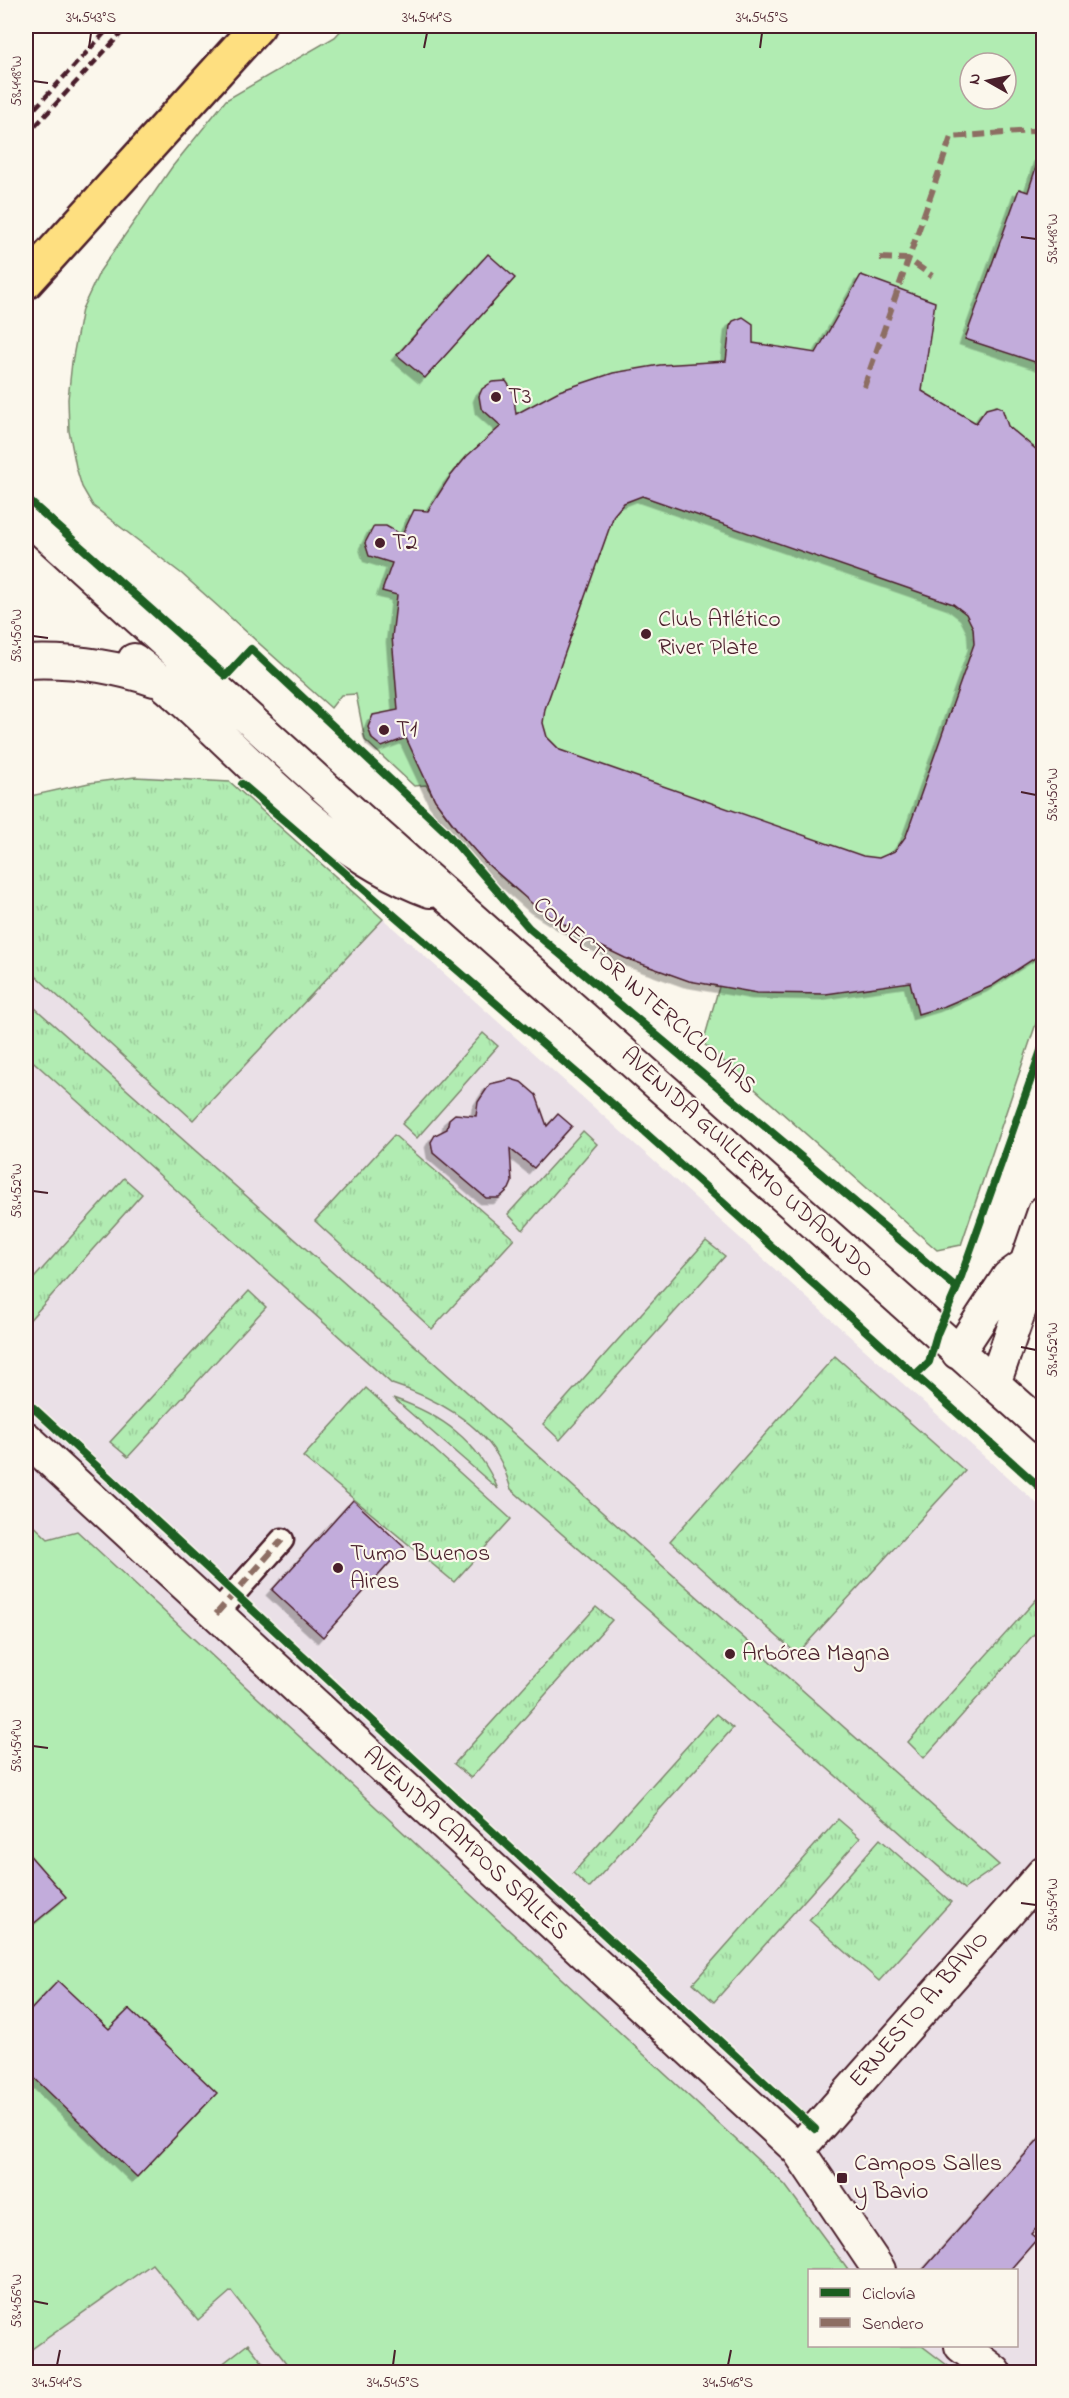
<svg xmlns="http://www.w3.org/2000/svg" width="1069" height="2398" viewBox="0 0 1069 2398" font-family="'Indie Flower',sans-serif">
	<defs>
		<pattern id="grass-tufts" width="24" height="20" patternUnits="userSpaceOnUse" patternTransform="scale(1.5)"><rect width="24" height="20" fill="#b1ecb2"/><path d="M3 7l-1-3M5 7V3M7 7l1-3M15 17l-1-3M17 17v-4M19 17l1-3" fill="none" stroke="#9aca99"/></pattern>
		<filter id="shadow"><feDropShadow dx="-5.5" dy="5.5" stdDeviation="0" flood-color="#0004"/></filter>
	</defs>
	<rect width="100%" height="100%" fill="#fbf7ec"/>
	<filter id="ink" filterUnits="userSpaceOnUse"><feTurbulence type="fractalNoise" baseFrequency=".0167" numOctaves="2"/><feDisplacementMap in="SourceGraphic" scale="12" xChannelSelector="R" yChannelSelector="G"/><feConvolveMatrix kernelMatrix="1 2 1 2 8 2 1 2 1" color-interpolation-filters="sRGB"/></filter>
	<g filter="url(#ink)">
		<!-- built -->
		<path fill="#eae0e7" d="M146,776L230,782L1043,1509L1042,2372H956L922,2346H1016V2270H848L784,2185L77,1531L48,1539L26,1518V796Z
			M152,2264L198,2319L231,2291L293,2372H26V2353Z"/>
		<!-- grass -->
		<path fill="url(#grass-tufts)" stroke="#7e866e" stroke-width="1.5" d="M135,777L230,782L383,919L193,1120L26,967V797L89,783Z
			M26,1000L999,1865L964,1889L511,1489C508,1480 505,1470 501,1462C481,1422 433,1397 392,1384L26,1055Z
			M483,1033L498,1046L417,1138L402,1124Z
			M583,1131L597,1144L523,1230L508,1214Z
			M394,1135L514,1239L432,1329L315,1221Z
			M124,1178L142,1194L26,1324V1287Z
			M706,1241L725,1256L560,1440L543,1424Z
			M249,1291L266,1307L128,1457L110,1442Z
			M835,1356L965,1471L797,1654L670,1541Z
			M366,1388L511,1519L454,1582L303,1457Z
			M393,1398C442,1415 477,1440 498,1489Z
			M1043,1592V1624L924,1758L908,1742Z
			M596,1607L612,1620L471,1778L454,1764Z
			M716,1714L733,1728L589,1888L573,1873Z
			M838,1819L860,1838L714,2002L693,1983Z
			M880,1839L951,1902L879,1981L809,1920Z"/>
		<!-- garden -->
		<path fill="#b1ecb2" stroke="#7e866e" stroke-width="1.5" fill-rule="evenodd" d="M345,26H1043V1003L961,1245L937,1250L703,1043L719,987C598,960 491,893 426,785L414,786L365,740L356,694L341,695L331,708L182,574L93,506L82,487L76,467L69,431L68,399L72,362L82,309L100,271L172,167L226,100L335,37ZM970,63H1006V99H970Z
			M26,1518L48,1539L77,1531L785,2185L848,2270H810V2346H922L956,2372H293L231,2291L198,2320L152,2264L26,2353Z
			M248,2344L264,2364L251,2372H212Z"/>
		<!-- building -->
		<path fill="#c2acdb" stroke="#4a1f2b" stroke-width="1.5" fill-rule="evenodd" filter="url(#shadow)" d="M1040,155H1044V365L965,339L1019,189L1028,192Z
			M488,254L515,278L425,378L397,355Z
			M861,275L935,302L922,391L976,423L986,409L997,406L1002,408L1008,426L1044,456V952L992,986L945,1006L918,1014L910,982L826,994L757,993L689,981L625,958L594,943L536,907L485,862L462,836L435,800L406,738L382,747L372,739L368,727L373,715L398,710L392,637L397,595L382,591L392,563L369,556L365,543L374,526H386L402,535L414,510L428,511L449,478L467,456L501,426L481,408L479,396L482,389L492,382L506,381L513,391L516,414L559,391L613,373L660,365L726,361L730,326L733,321L743,317L753,324V343L816,353ZM642,496L953,604L966,614L973,628L974,644L906,836L895,851L879,858L863,856L560,750L547,737L543,723L545,709L614,515L624,503Z
			M511,1079L521,1082L536,1095L547,1126L558,1114L572,1126L534,1168L510,1149L512,1182L509,1189L499,1198H486L433,1153L431,1142L435,1135L447,1129L449,1119L455,1114L476,1116L478,1102L490,1084Z
			M353,1500L404,1547L323,1637L272,1590Z
			M26,1851L66,1897L26,1930Z
			M58,1981L109,2029L129,2009L217,2093L137,2177L26,2070V2015Z
			M1044,2133V2220L1031,2234L1037,2239L1009,2271H922Z"/>
		<g fill="none" stroke-linecap="round" stroke-linejoin="round">
			<defs>
				<path id="street" d="M216,1614L282,1540"/>
				<path id="secondary" d="M26,516L322,785L1044,1428
					M134,660C234,735 310,847 430,891
					M26,662C71,660 111,665 154,680
					M958,1353L1008,1277L1026,1264
					M994,1384L1028,1286L1026,1264L1044,1212
					M26,1438L798,2150L879,2270
					M798,2150L1044,1872
					M961,2346L995,2372"/>
				<path id="highway" d="M26,282L258,26"/>
			</defs>
			<!-- street casing -->
			<use href="#street" stroke="#4a1f2b" stroke-width="27"/>
			<!-- secondary casing -->
			<use href="#secondary" stroke="#4a1f2b" stroke-width="36"/>
			<!-- highway casing -->
			<use href="#highway" stroke="#4a1f2b" stroke-width="38"/>
			<!-- street -->
			<use href="#street" stroke="#fbf7ec" stroke-width="22"/>
			<!-- secondary -->
			<use href="#secondary" stroke="#fbf7ec" stroke-width="32"/>
			<!-- highway -->
			<use href="#highway" stroke="#fedf80" stroke-width="33"/>
			<!-- rail -->
			<path stroke="#4a1f2b" stroke-width="4.5" stroke-dasharray="9 4.5" stroke-linecap="butt" d="M26,118L111,26
				M26,136L128,26"/>
			<!-- quiet -->
			<path stroke="#8d6e63" stroke-width="6" stroke-dasharray="12 6" stroke-linecap="butt" d="M880,258L908,259L932,276
				M864,387L951,137L1044,130
				M216,1614L282,1540"/>
			<defs>
				<path id="cycleway" d="M26,498L226,676L251,649L445,831L529,928L957,1288
					M242,784L630,1119L1044,1491
					M915,1375L929,1362L937,1334L957,1288L1044,1042
					M26,1401L815,2129"/>
			</defs>
			<!-- cycleway casing -->
			<use href="#cycleway" stroke="#fbf7ec" stroke-width="11"/>
			<!-- cycleway -->
			<use href="#cycleway" stroke="#1b5e20" stroke-width="8"/>
		</g>
	</g>
	<!-- ticks -->
	<path fill="none" stroke="#4a1f2b" stroke-width="2" d="M89,48L91,33M424,48L427,33M760,48L762,33M33,81L48,83M1021,237L1036,239M33,636L48,638M1021,792L1036,795M33,1191L48,1193M1021,1347L1036,1350M33,1746L48,1748M1021,1903L1036,1905M33,2301L48,2304M57,2365L60,2350M393,2365L395,2350M728,2365L731,2350"/>
	<!-- markers -->
	<g fill="#4a1f2b" stroke="#fbf7ec" stroke-width="2">
		<circle cx="496" cy="397" r="6"/>
		<circle cx="380" cy="543" r="6"/>
		<circle cx="646" cy="634" r="6"/>
		<circle cx="384" cy="730" r="6"/>
		<circle cx="338" cy="1568" r="6"/>
		<circle cx="730" cy="1654" r="6"/>
		<rect x="836" y="2172" width="12" height="12" rx="3"/>
	</g>
	<g text-anchor="middle" dominant-baseline="central" stroke-width="4.5" stroke-linejoin="round" paint-order="stroke">
		<!-- poi labels -->
		<g font-size="24" fill="#4a1f2b" stroke="#fbf7ec" text-anchor="start">
			<text x="508" y="397">T3</text>
			<text x="392" y="543">T2</text>
			<text x="658" y="620">Club Atlético<tspan x="658" dy="28">River Plate</tspan></text>
			<text x="396" y="730">T1</text>
			<text x="350" y="1554">Tumo Buenos<tspan x="350" dy="28">Aires</tspan></text>
			<text x="742" y="1654">Arbórea Magna</text>
			<text x="854" y="2164">Campos Salles<tspan x="854" dy="28">y Bavio</tspan></text>
		</g>
		<!-- street labels -->
		<g font-size="24" fill="#4a1f2b" stroke="#fbf7ec">
			<text transform="translate(644 996) rotate(41)">CONECTOR INTERCICLOVÍAS</text>
			<text transform="translate(747 1163) rotate(42)">AVENIDA GUILLERMO UDAONDO</text>
			<text transform="translate(465 1844) rotate(43)">AVENIDA CAMPOS SALLES</text>
			<text transform="translate(920 2010) rotate(-49)">ERNESTO A. BAVIO</text>
		</g>
	</g>
	<!-- margin -->
	<rect width="1069" height="2398" fill="none" stroke="#fbf7ec" stroke-width="66"/>
	<!-- legend -->
	<rect x="808" y="2269" width="210" height="78" fill="#fbf7ec" stroke="#b4a19f" stroke-width="1.5"/>
	<rect x="820" y="2288" width="30" height="9" fill="#1b5e20" stroke="#b4a19f" stroke-width="1.5"/>
	<text x="862" y="2299" font-size="18" fill="#4a1f2b">Ciclovía</text>
	<rect x="820" y="2318" width="30" height="9" fill="#8d6e63" stroke="#b4a19f" stroke-width="1.5"/>
	<text x="862" y="2329" font-size="18" fill="#4a1f2b">Sendero</text>
	<!-- north arrow -->
	<g transform="translate(988 81) rotate(279)"><circle r="28" fill="#fbf7ec" stroke="#b4a19f" stroke-width="1.5"/>
	<path d="M0-4.5L10 22L0 15L-10 22Z" fill="#4a1f2b"/>
	<text y="-9" font-size="16" font-weight="bold" text-anchor="middle" fill="#4a1f2b">N</text>
	</g>
	<rect x="33" y="33" width="1003" height="2332" fill="none" stroke="#4a1f2b" stroke-width="2"/>
	<g font-size="15" text-anchor="middle" fill="#4a1f2b">
		<text x="91" y="22">34.543°S</text>
		<text x="427" y="22">34.544°S</text>
		<text x="762" y="22">34.545°S</text>
		<text transform="translate(16 81) rotate(-90)" y="5">58.448°W</text>
		<text transform="translate(1052 239) rotate(-90)" y="5">58.448°W</text>
		<text transform="translate(16 636) rotate(-90)" y="5">58.450°W</text>
		<text transform="translate(1052 795) rotate(-90)" y="5">58.450°W</text>
		<text transform="translate(16 1191) rotate(-90)" y="5">58.452°W</text>
		<text transform="translate(1052 1350) rotate(-90)" y="5">58.452°W</text>
		<text transform="translate(16 1746) rotate(-90)" y="5">58.454°W</text>
		<text transform="translate(1052 1905) rotate(-90)" y="5">58.454°W</text>
		<text transform="translate(16 2301) rotate(-90)" y="5">58.456°W</text>
		<text x="57" y="2387">34.544°S</text>
		<text x="393" y="2387">34.545°S</text>
		<text x="728" y="2387">34.546°S</text>
	</g>
</svg>
